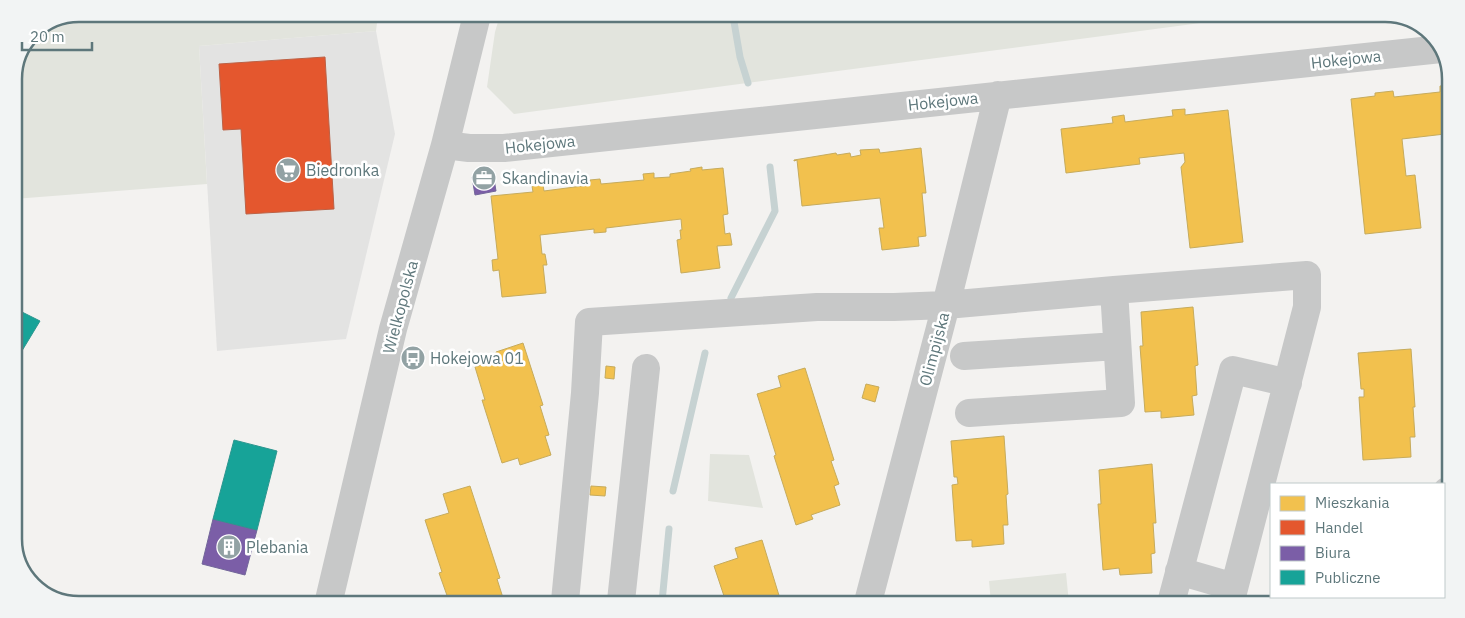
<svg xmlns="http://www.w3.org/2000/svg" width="1465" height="618" viewBox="0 0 1465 618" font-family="'IBM Plex Sans',sans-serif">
	<rect width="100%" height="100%" fill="#f3f2f0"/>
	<!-- built -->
	<path fill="#e3e3e2" d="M376,31L395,134L346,339L217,351L199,46Z"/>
	<!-- green -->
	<path fill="#e2e4dd" d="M80,14L378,15L376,31L199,46L207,184L14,199V76L33,33Z
		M500,15L1238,18L514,114L487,87L495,32Z
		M710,454L749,455L763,508L708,501Z
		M1066,573L1069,603H991L989,581Z"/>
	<!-- homes -->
	<path fill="#f2c14e" stroke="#c6ab5c" d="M1451,85L1450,139L1445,140V134L1402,139L1406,176L1415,175L1421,228L1365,234L1351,99L1375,96V93L1393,91L1394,97L1440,92V86Z
		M1185,109V115L1228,110L1243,242L1190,248L1181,167L1185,162L1184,153L1139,158L1140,164L1066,173L1061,129L1113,123L1112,117L1124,115L1125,122L1173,116L1172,110Z
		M921,148L926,193H922L926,236L918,237L919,246L882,250L879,228H884L880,198L802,206L797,160L794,161V160L836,153L837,155L850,153L851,157L861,155L860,150L879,149L880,153Z
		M702,167V170L723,168L728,214L723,215L725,234L730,233L732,245L717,246L720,268L681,273L677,240L681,239L680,230H682L681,219L606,228V232L594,233V229L540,235L542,254H545L547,265H543L546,293L502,297L499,270L493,271L492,260L498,259L491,196L533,192L532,186L543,185L544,191L590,185V180L600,179L601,184L644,180L643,174L654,173V178L670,177V174L691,171L690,169Z
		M1193,307L1198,365L1195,366L1197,395L1192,396L1194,415L1161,418V411L1145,412L1140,346H1143L1141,312Z
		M523,343L543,405L540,406L549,435L545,436L551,455L520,465L518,458L502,463L482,400H485L475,367L498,359L496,352Z
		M1411,349L1415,407H1413L1415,437H1410L1411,457L1363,460L1359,397H1364V389H1361L1358,353Z
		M606,366L615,367L614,379L605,378Z
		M805,368L834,460L831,461L839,484L834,486L840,505L811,515L813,519L796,525L774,456L776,455L757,394L781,387L778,376Z
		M866,384L879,387L875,402L862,398Z
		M1004,436L1008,494L1006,495L1008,525H1003L1004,544L972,547V540L956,541L952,485L958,484L957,477H954L951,441Z
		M1152,464L1156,523H1153L1155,553L1151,554L1152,573L1120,575L1119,568L1103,570L1098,504H1101L1099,470Z
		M470,486L500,578L497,579L504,601H449L439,573L442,572L425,520L449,513L443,494Z
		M591,486L606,487L605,496L590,495Z
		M762,540L781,602H726L714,566L738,558L735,548Z
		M1319,597H1368L1369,604H1320Z"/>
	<!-- shops -->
	<path fill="#e4572e" stroke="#bc6145" d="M325,57L334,209L246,214L241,129L223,130L219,64Z"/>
	<!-- offices -->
	<path fill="#7b5ea7" stroke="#72669a" d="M493,173L496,191L475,195L472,177Z
		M213,519L257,530L245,575L202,564Z"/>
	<!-- public -->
	<path fill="#17a398" stroke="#2c968f" d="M14,308L40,321L14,364Z
		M234,440L277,451L257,530L213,519Z"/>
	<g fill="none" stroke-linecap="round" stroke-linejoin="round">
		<!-- stream -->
		<path stroke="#c6d2d2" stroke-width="7" d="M733,16L740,57L748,83
			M731,298L775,211L770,167
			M673,491L705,353
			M662,602L669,529"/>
		<!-- minor -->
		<path stroke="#c7c8c8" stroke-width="28" d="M445,145L469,148H504L1441,49
			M1114,290L1307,275V307L1230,604
			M964,356L1117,346
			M1444,505L1447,491
			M1179,571L1234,587
			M329,600L393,329L445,145L477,15
			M565,601L585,393L589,322L817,307H894L946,305L1114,290L1121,403L969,413
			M621,601L646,368
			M868,602L946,305L998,95
			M1171,603L1233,370L1288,383"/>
	</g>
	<!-- icons -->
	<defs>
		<symbol id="supermarket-disc" viewBox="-11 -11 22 22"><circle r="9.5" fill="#92a2a4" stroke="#fff"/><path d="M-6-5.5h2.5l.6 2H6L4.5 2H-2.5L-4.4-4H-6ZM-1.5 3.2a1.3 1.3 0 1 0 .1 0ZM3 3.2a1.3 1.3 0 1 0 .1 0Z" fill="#fff"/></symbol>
		<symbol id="office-disc" viewBox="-11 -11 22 22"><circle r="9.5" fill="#92a2a4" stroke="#fff"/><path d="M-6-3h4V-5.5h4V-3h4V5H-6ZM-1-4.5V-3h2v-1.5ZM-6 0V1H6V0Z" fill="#fff"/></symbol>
		<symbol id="bus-disc" viewBox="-11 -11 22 22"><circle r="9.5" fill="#92a2a4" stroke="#fff"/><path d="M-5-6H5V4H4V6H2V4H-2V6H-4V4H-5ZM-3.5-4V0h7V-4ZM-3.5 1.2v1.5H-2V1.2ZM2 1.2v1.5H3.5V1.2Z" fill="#fff"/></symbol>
		<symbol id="building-disc" viewBox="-11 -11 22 22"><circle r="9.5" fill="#92a2a4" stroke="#fff"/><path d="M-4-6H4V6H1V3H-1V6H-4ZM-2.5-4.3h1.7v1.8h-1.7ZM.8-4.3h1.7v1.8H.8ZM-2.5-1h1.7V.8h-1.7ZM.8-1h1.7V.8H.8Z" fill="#fff"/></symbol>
	</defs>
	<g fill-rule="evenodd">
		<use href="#supermarket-disc" x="274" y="156" width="28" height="28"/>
		<use href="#office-disc" x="470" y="164" width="28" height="28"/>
		<use href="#bus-disc" x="399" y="344" width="28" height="28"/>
		<use href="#building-disc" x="215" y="533" width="28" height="28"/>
	</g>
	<g text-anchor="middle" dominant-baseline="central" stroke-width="5" stroke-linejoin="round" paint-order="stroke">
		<!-- street labels -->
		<g font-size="16" fill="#5e777b" stroke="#fff">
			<text transform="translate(1346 59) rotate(-6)">Hokejowa</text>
			<text transform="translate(943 101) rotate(-6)">Hokejowa</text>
			<text transform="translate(540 144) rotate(-6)">Hokejowa</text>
			<text transform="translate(400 307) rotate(-75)">Wielkopolska</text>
			<text transform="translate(934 349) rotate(-75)">Olimpijska</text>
		</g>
		<!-- poi labels -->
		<g font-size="16" fill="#5e777b" stroke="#fff" text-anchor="start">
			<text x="306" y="170">Biedronka</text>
			<text x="502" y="178">Skandinavia</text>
			<text x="430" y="358">Hokejowa 01</text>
			<text x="246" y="547">Plebania</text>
		</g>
	</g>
	<!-- crop -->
	<path d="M0 0H1465V618H0ZM79 22H1385A57 57 0 0 1 1442 79V539A57 57 0 0 1 1385 596H79A57 57 0 0 1 22 539V79A57 57 0 0 1 79 22Z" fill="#f2f4f4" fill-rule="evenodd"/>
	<path fill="none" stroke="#5e777b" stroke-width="2.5" d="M79 22H1385A57 57 0 0 1 1442 79V539A57 57 0 0 1 1385 596H79A57 57 0 0 1 22 539V79A57 57 0 0 1 79 22Z"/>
	<!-- legend -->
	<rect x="1270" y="483" width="175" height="115" fill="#ffffff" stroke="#bfc9ca"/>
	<rect x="1280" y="496" width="25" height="15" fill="#f2c14e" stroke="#bfc9ca"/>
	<text x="1315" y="508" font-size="15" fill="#5e777b">Mieszkania</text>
	<rect x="1280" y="520" width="25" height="15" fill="#e4572e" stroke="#bfc9ca"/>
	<text x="1315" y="533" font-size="15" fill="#5e777b">Handel</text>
	<rect x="1280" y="546" width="25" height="15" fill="#7b5ea7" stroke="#bfc9ca"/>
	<text x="1315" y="558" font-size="15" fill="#5e777b">Biura</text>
	<rect x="1280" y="570" width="25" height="15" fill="#17a398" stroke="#bfc9ca"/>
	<text x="1315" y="583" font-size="15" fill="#5e777b">Publiczne</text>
	<!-- scale -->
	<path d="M22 42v8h70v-8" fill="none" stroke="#5e777b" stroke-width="2.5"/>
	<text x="30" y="42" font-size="15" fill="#5e777b" stroke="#ffffff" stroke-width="4" paint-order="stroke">20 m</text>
</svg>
